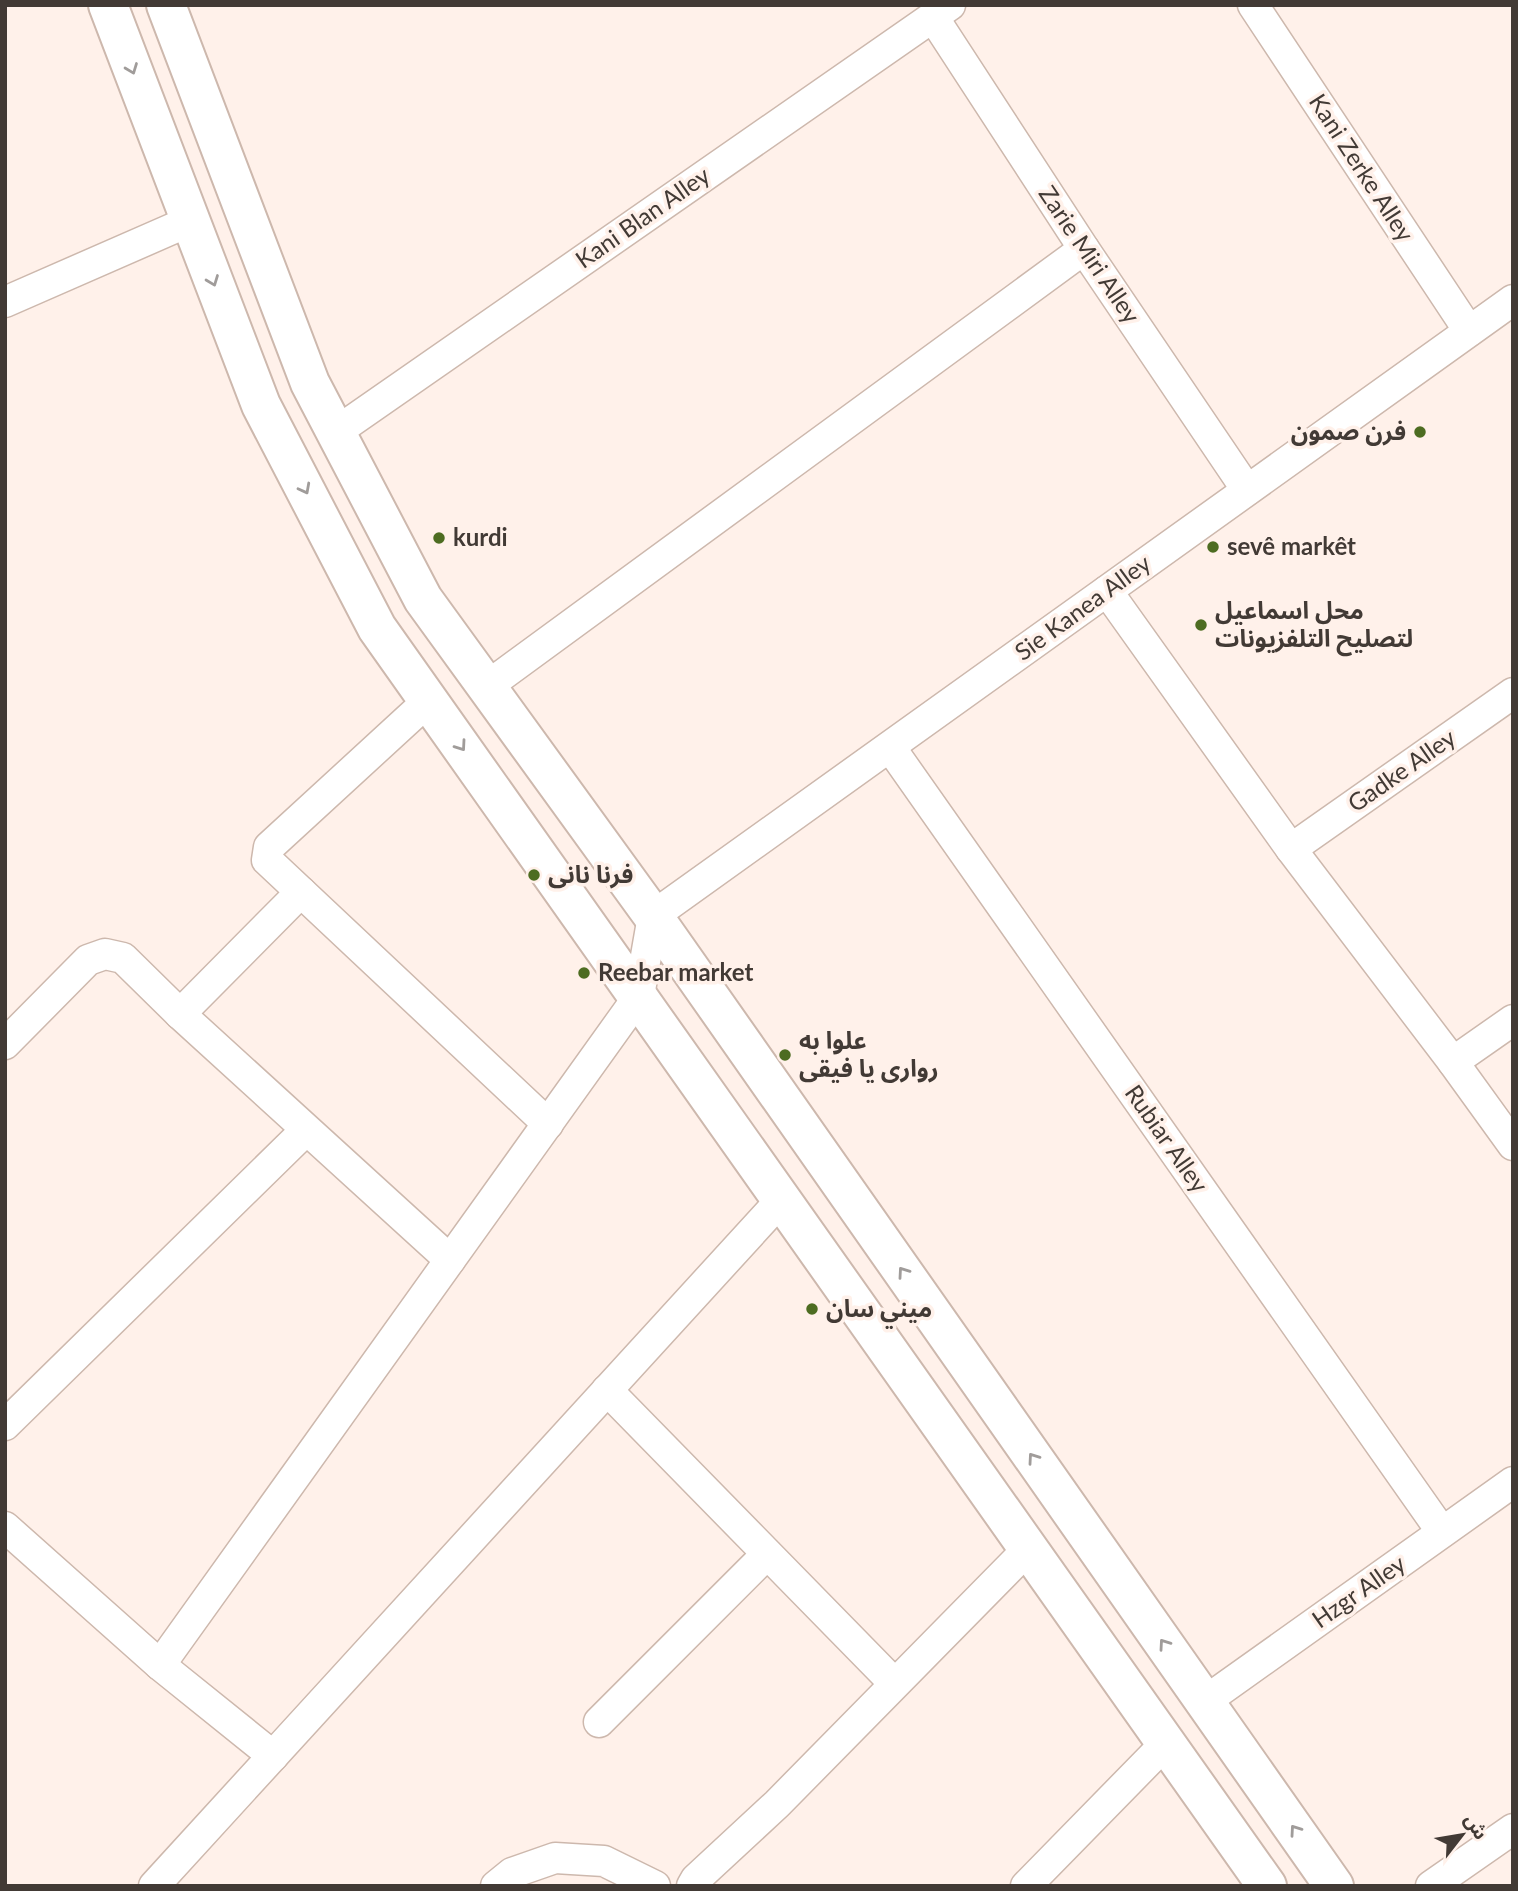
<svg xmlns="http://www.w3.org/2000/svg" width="1518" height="1891" font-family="Lato,'Noto Sans Arabic',sans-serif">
	<rect width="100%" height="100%" fill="#fff1ea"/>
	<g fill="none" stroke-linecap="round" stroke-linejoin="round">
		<!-- minor casing -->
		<g stroke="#cdb8ad" stroke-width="33">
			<g id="minor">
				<path d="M1253,5l216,326"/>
				<path d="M933,17l151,232 163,241"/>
				<path d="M5,302l185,-81"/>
				<path d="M336,432l614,-427"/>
				<path d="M1107,591l184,258 162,213 60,83"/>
				<path d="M486,687l598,-438"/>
				<path d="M428,701l-159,146 -2,13 281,264"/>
				<path d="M890,747l552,785"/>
				<path d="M1291,849l222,-156"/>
				<path d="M180,1014l121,-122"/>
				<path d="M5,1044l83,-84 17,-6 18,4 57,56 270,246"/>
				<path d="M1453,1062l60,-42"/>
				<path d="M607,1390l287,293"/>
				<path d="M5,1425l301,-295"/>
				<path d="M5,1527l155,138 113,91"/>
				<path d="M160,1665l479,-669 14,-80 860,-616"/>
				<path d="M1204,1702l309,-220"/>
				<path d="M599,1722l168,-168"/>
				<path d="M154,1886l628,-687"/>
				<path d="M496,1886l16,-13 43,-15 49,3 51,25"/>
				<path d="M692,1886l4,-7 81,-75 252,-256"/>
				<path d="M1026,1886l140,-143"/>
				<path d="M1431,1886l82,-57"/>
			</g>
		</g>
		<!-- secondary casing -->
		<g stroke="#cdb8ad" stroke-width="42">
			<g id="secondary">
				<path d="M108,5l153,400 116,223 890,1258"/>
				<path d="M166,5l144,378 113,216 230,317 681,970"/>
			</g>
		</g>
		<!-- minor -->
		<use href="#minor" stroke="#fff" stroke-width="30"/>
		<!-- secondary -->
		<use href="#secondary" stroke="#fff" stroke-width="38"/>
	</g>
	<!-- one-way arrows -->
	<defs><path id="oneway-chevron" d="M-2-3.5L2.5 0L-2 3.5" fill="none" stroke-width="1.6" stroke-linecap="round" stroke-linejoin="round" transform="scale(1.75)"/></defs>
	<g stroke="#a09c9a">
		<use href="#oneway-chevron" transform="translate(132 69) rotate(69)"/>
		<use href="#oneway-chevron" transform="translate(213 281) rotate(69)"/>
		<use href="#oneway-chevron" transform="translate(305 489) rotate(62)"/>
		<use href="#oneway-chevron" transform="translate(461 746) rotate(55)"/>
		<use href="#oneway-chevron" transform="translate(903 1272) rotate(-125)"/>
		<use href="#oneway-chevron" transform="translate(1033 1458) rotate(-125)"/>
		<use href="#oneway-chevron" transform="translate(1164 1644) rotate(-125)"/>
		<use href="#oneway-chevron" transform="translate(1295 1830) rotate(-125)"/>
	</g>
	<!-- markers -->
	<g fill="#4d6c21" stroke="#fff1ea" stroke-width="2.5">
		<circle cx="1420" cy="432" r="7"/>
		<circle cx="439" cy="538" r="7"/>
		<circle cx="1213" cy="547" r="7"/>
		<circle cx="1201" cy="625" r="7"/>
		<circle cx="534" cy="875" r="7"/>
		<circle cx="584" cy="973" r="7"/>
		<circle cx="785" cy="1055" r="7"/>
		<circle cx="812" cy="1309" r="7"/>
	</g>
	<g text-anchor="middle" stroke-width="7" stroke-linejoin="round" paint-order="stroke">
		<!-- street labels -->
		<g font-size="24" fill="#423a35" stroke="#fff1ea">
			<text transform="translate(1361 168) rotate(57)" y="8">Kani Zerke Alley</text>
			<text transform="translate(643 218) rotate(-35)" y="8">Kani Blan Alley</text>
			<text transform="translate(1089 255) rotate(56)" y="8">Zarie Miri Alley</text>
			<text transform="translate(1083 608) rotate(-36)" y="8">Sie Kanea Alley</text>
			<text transform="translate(1402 771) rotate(-35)" y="8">Gadke Alley</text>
			<text transform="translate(1166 1139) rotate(55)" y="8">Rubiar Alley</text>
			<text transform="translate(1359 1592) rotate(-35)" y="8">Hzgr Alley</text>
		</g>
		<!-- poi labels -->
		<g font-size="24" font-weight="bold" fill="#423a35" stroke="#fff1ea" text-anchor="start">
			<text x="1406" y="440" text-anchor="end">فرن صمون</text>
			<text x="453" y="546">kurdi</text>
			<text x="1227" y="555">sevê markêt</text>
			<text x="1215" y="619">محل اسماعيل<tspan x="1215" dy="28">لتصليح التلفزيونات</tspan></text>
			<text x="548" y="883">فرنا نانى</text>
			<text x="598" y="981">Reebar market</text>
			<text x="799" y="1049">علوا به<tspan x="799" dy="28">رواری یا فیقی</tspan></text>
			<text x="826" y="1317">ميني سان</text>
		</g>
	</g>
	<!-- border -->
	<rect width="1518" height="1891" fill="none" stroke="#423a35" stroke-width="14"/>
	<!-- north arrow -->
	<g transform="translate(1462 1835) rotate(59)" stroke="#fff1ea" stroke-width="5" paint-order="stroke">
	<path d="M0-5L12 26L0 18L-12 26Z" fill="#423a35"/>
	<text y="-10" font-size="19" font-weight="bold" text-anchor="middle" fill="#423a35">ش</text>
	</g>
</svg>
